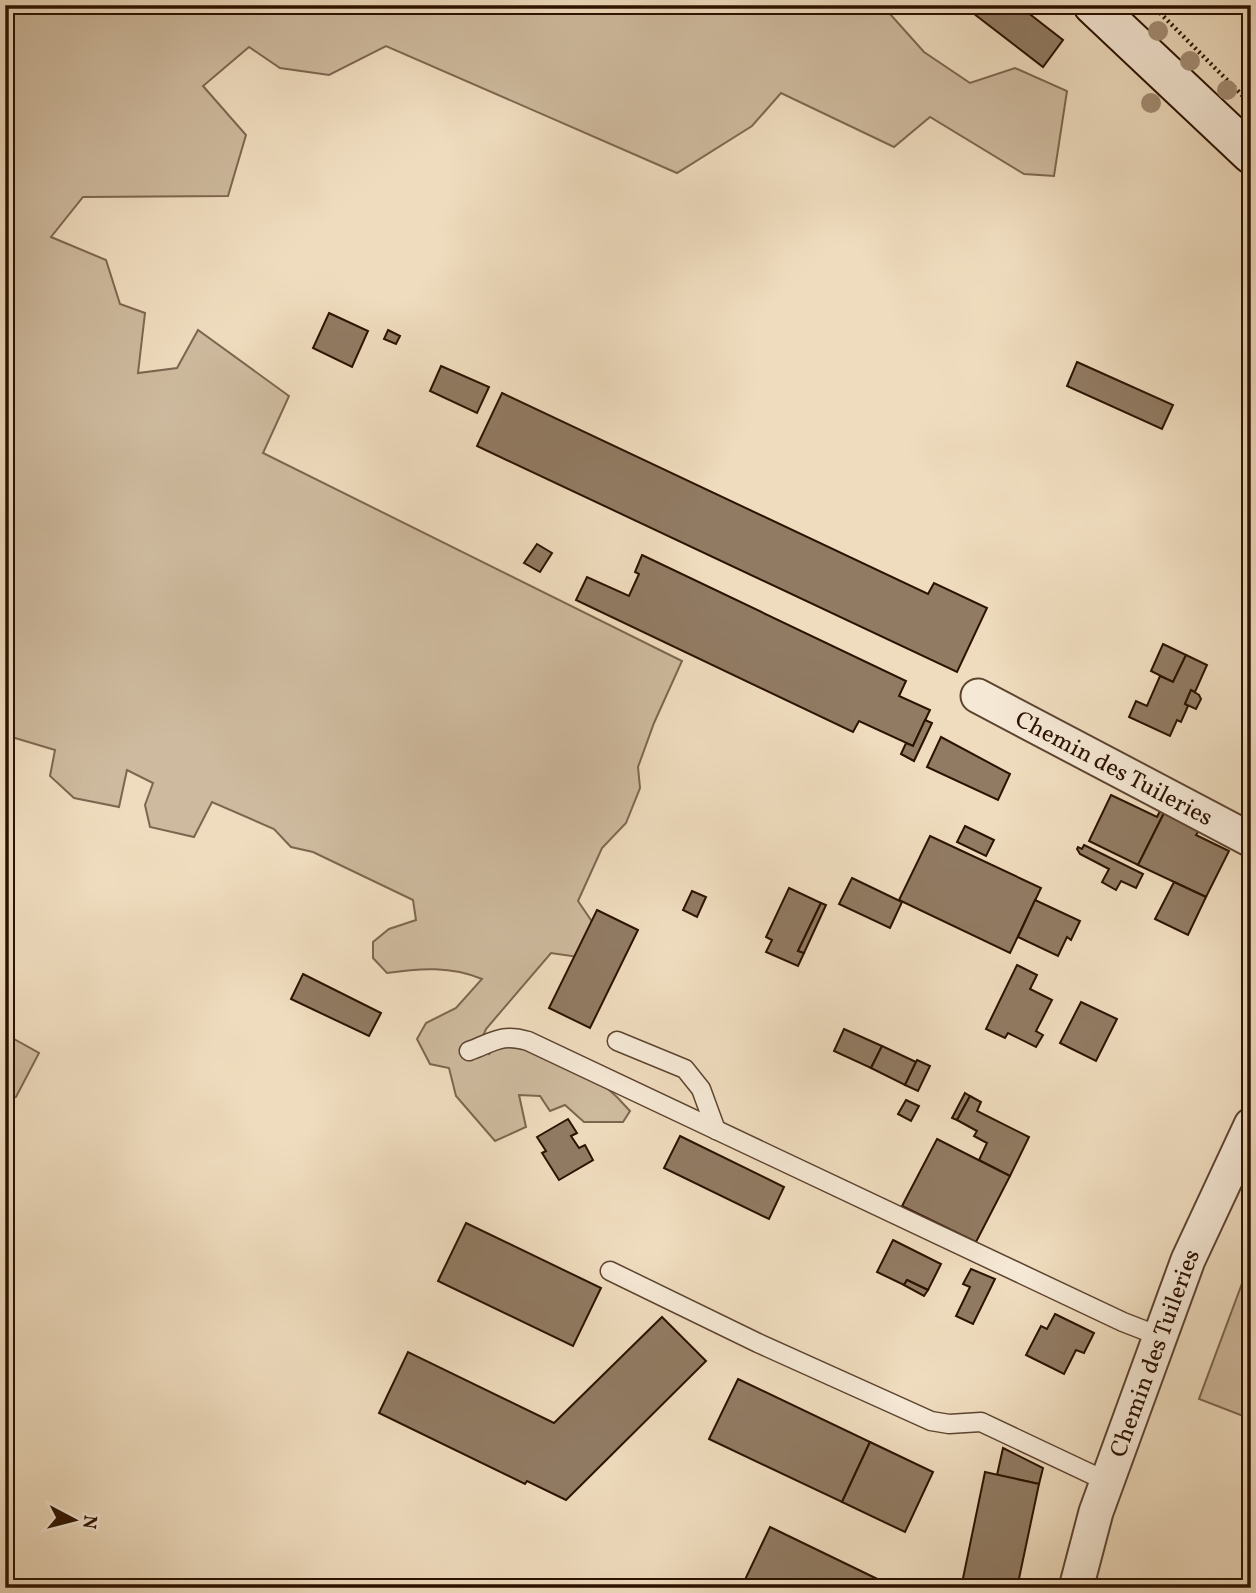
<svg xmlns="http://www.w3.org/2000/svg" width="1256" height="1593" font-family="Vollkorn,serif">
	<rect width="100%" height="100%" fill="#efdcbe"/>
	<filter id="stains"><feTurbulence type="fractalNoise" baseFrequency=".00286" numOctaves="4"/><feColorMatrix values="0 0 0 0 .2 0 0 0 0 .09 0 0 0 0 .02 0 0 0 .5 -.17"/></filter>
	<radialGradient id="worn" r=".72"><stop offset=".6" stop-color="#630" stop-opacity="0"/><stop offset="1" stop-color="#630" stop-opacity=".3"/></radialGradient>
	<!-- green -->
	<g fill="#ceba9e" stroke="#7d664f" stroke-width="2">
		<path d="M5,5h877l42,47 46,31 45,-15 52,23 -13,85 -30,-2 -94,-57 -36,30 -113,-54 -29,33 -75,47 -291,-127 -57,29 -49,-7 -31,-21 -46,39 43,49 -18,61 -145,1 -32,40 55,23 14,44 25,9 -7,60 39,-5 21,-38 91,66 -26,57 419,208 -28,62 -16,44 2,21 -14,35 -24,25 -24,53 17,25 -17,31 -27,-4 -65,76 -7,16 10,9 16,-20c52,21 87,33 125,77l-7,11h-39l-19,-17 -15,6 -10,-15 -21,-1 7,32 -31,14 -39,-45 -7,-28 -19,-4 -13,-25 9,-16 30,-15 26,-29c-31,-13 -62,-11 -95,-6l-14,-15v-16l16,-13 27,-9 -3,-20 -100,-48 -22,-5 -17,-18 -62,-27 -18,35 -44,-10 -5,-22 8,-22 -26,-13 -8,37 -45,-9 -24,-22 5,-26 -50,-15z"/>
		<path d="M5,1034l34,19 -23,44 -11,4z"/>
		<path d="M1250,1262h1v157l-52,-20z"/>
	</g>
	<!-- building -->
	<g fill="#917b63" stroke="#2c1200" stroke-width="2">
		<path d="M972,5h46l45,35 -20,27 -74,-57z"/>
		<path d="M329,313l39,18 -16,36 -39,-19z"/>
		<path d="M388,330l12,6 -4,8 -12,-5z"/>
		<path d="M1077,362l96,43 -11,24 -95,-43z"/>
		<path d="M441,366l48,21 -12,26 -47,-22z"/>
		<path d="M502,393l426,201 6,-11 53,25 -30,64 -480,-226z"/>
		<path d="M537,544l15,9 -12,19 -16,-9z"/>
		<path d="M642,555l264,126 -7,15 31,14 -17,36 -54,-25 -6,11 -277,-132 11,-23 42,19 10,-22 -4,-2z"/>
		<path d="M1163,644l23,11 -13,27 -22,-11z"/>
		<path d="M1186,655l21,10 -12,27 -4,-2 -6,14 3,2 -7,16 -4,-2 -7,16 -41,-19 7,-16 11,5 13,-30 13,6z"/>
		<path d="M1191,690l8,5 2,4 -5,10 -11,-5z"/>
		<path d="M925,720l7,3 -18,38 -13,-7 5,-11 7,3z"/>
		<path d="M941,737l69,37 -12,26 -71,-33z"/>
		<path d="M1111,795l46,22 5,-10 4,2 -28,56 -49,-24z"/>
		<path d="M1166,809l36,17 -6,9 33,16 -23,46 -68,-32z"/>
		<path d="M965,826l29,14 -8,16 -29,-14z"/>
		<path d="M930,836l111,52 -31,65 -111,-53z"/>
		<path d="M1084,845l59,29 -7,14 -15,-7 -5,9 -14,-8 7,-13 -29,-15 -3,-5 1,-2 4,2z"/>
		<path d="M852,878l50,24 -12,26 -51,-24z"/>
		<path d="M1174,882l32,15 -18,38 -33,-16z"/>
		<path d="M789,888l32,15 -23,48 6,2 -6,13 -32,-14 6,-12 -6,-3z"/>
		<path d="M692,891l14,6 -9,20 -14,-7z"/>
		<path d="M1035,900l45,21 -9,19 -4,-3 -9,19 -40,-19z"/>
		<path d="M821,903l5,2 -22,48 -6,-2z"/>
		<path d="M597,910l41,20 -48,98 -41,-20z"/>
		<path d="M1017,965l20,10 -7,14 22,11 -16,31 7,4 -7,12 -28,-14 -3,5 -19,-9z"/>
		<path d="M303,974l78,39 -12,23 -78,-37z"/>
		<path d="M1081,1002l36,17 -21,42 -36,-18z"/>
		<path d="M844,1029l38,17 -11,22 -37,-17z"/>
		<path d="M882,1046l34,16 -11,23 -34,-17z"/>
		<path d="M917,1060l13,6 -12,25 -13,-6z"/>
		<path d="M965,1093l5,3 -13,24 -5,-2z"/>
		<path d="M970,1096l11,6 -4,9 52,26 -19,39 -31,-16 8,-17 -13,-7 3,-5 -20,-11z"/>
		<path d="M906,1100l13,6 -8,15 -13,-7z"/>
		<path d="M568,1119l9,14 -6,3 8,12 6,-3 8,15 -34,20 -17,-27 4,-2 -9,-14z"/>
		<path d="M680,1136l104,51 -15,32 -105,-51z"/>
		<path d="M937,1139l73,37 -34,66 -74,-36z"/>
		<path d="M466,1223l135,65 -28,58 -135,-65z"/>
		<path d="M893,1240l48,24 -13,26 -21,-10 -3,5 -27,-13z"/>
		<path d="M971,1269l24,10 -22,45 -17,-8 14,-29 -7,-3z"/>
		<path d="M907,1280l21,10 -4,6 -20,-11z"/>
		<path d="M1055,1314l39,19 -10,20 -8,-3 -12,24 -38,-19 15,-29 6,3z"/>
		<path d="M662,1317l44,44 -140,139 -39,-19 -2,3 -146,-71 29,-61 146,71z"/>
		<path d="M738,1379l132,63 -28,60 -133,-63z"/>
		<path d="M870,1442l63,30 -28,60 -63,-30z"/>
		<path d="M1003,1448l40,20 -4,16 -42,-9z"/>
		<path d="M985,1472l54,12 -22,104h-56z"/>
		<path d="M770,1527l126,61 -154,-2z"/>
	</g>
	<g fill="none" stroke-linecap="round" stroke-linejoin="round">
		<!-- service casing -->
		<g stroke="#5d4430" stroke-width="21">
			<g id="service">
				<path d="M617,1041l68,28 16,20 15,41"/>
				<path d="M469,1051c25,-9 32,-18 59,-10l595,281 36,14"/>
				<path d="M610,1271l148,72 173,78 18,3 32,-2 127,60"/>
			</g>
		</g>
		<!-- minor casing -->
		<g stroke="#5d4430" stroke-width="37">
			<g id="minor">
				<path id="s1" d="M978,696l273,144"/>
				<path id="s2" d="M1076,1588l20,-76 92,-252 63,-135"/>
			</g>
		</g>
		<!-- secondary casing -->
		<g stroke="#2c1200" stroke-width="42">
			<path id="secondary" d="M1093,5l158,149"/>
		</g>
		<!-- path -->
		<path stroke="#2c1200" stroke-width="4.5" stroke-dasharray="2 3.5" stroke-linecap="butt" d="M1152,5l99,99"/>
		<!-- service -->
		<use href="#service" stroke="#f5e8d5" stroke-width="18"/>
		<!-- minor -->
		<use href="#minor" stroke="#f5e8d5" stroke-width="33"/>
		<!-- secondary -->
		<use href="#secondary" stroke="#f5e8d5" stroke-width="38"/>
	</g>
	<!-- trees -->
	<g fill="#a38d74">
		<circle cx="1158" cy="31" r="10"/>
		<circle cx="1190" cy="61" r="10"/>
		<circle cx="1227" cy="90" r="10"/>
		<circle cx="1151" cy="103" r="10"/>
	</g>
	<g text-anchor="middle" stroke-width="7" stroke-linejoin="round" paint-order="stroke">
		<!-- street labels -->
		<g font-size="24" fill="#2c1200" stroke="#f5e8d5">
			<text dy="8" stroke="none"><textPath href="#s1" startOffset="154">Chemin des Tuileries</textPath></text>
			<text dy="8" stroke="none"><textPath href="#s2" startOffset="248">Chemin des Tuileries</textPath></text>
		</g>
	</g>
	<!-- margin -->
	<rect width="1256" height="1593" fill="none" stroke="#efdcbe" stroke-width="28"/>
	<rect x="7" y="7" width="1242" height="1579" fill="none" stroke="#2c1200" stroke-width="3.5"/>
	<rect x="14" y="14" width="1228" height="1565" fill="none" stroke="#2c1200" stroke-width="2"/>
	<!-- north arrow -->
	<g transform="translate(74 1520) rotate(97)" stroke="#f5e8d5" stroke-width="5" paint-order="stroke">
	<path d="M0-5L12 26L0 18L-12 26Z" fill="#2c1200"/>
	<text y="-10" font-size="19" font-weight="bold" text-anchor="middle" fill="#2c1200">N</text>
	</g>
	<rect width="100%" height="100%" filter="url(#stains)"/>
	<rect width="100%" height="100%" fill="url(#worn)"/>
</svg>
